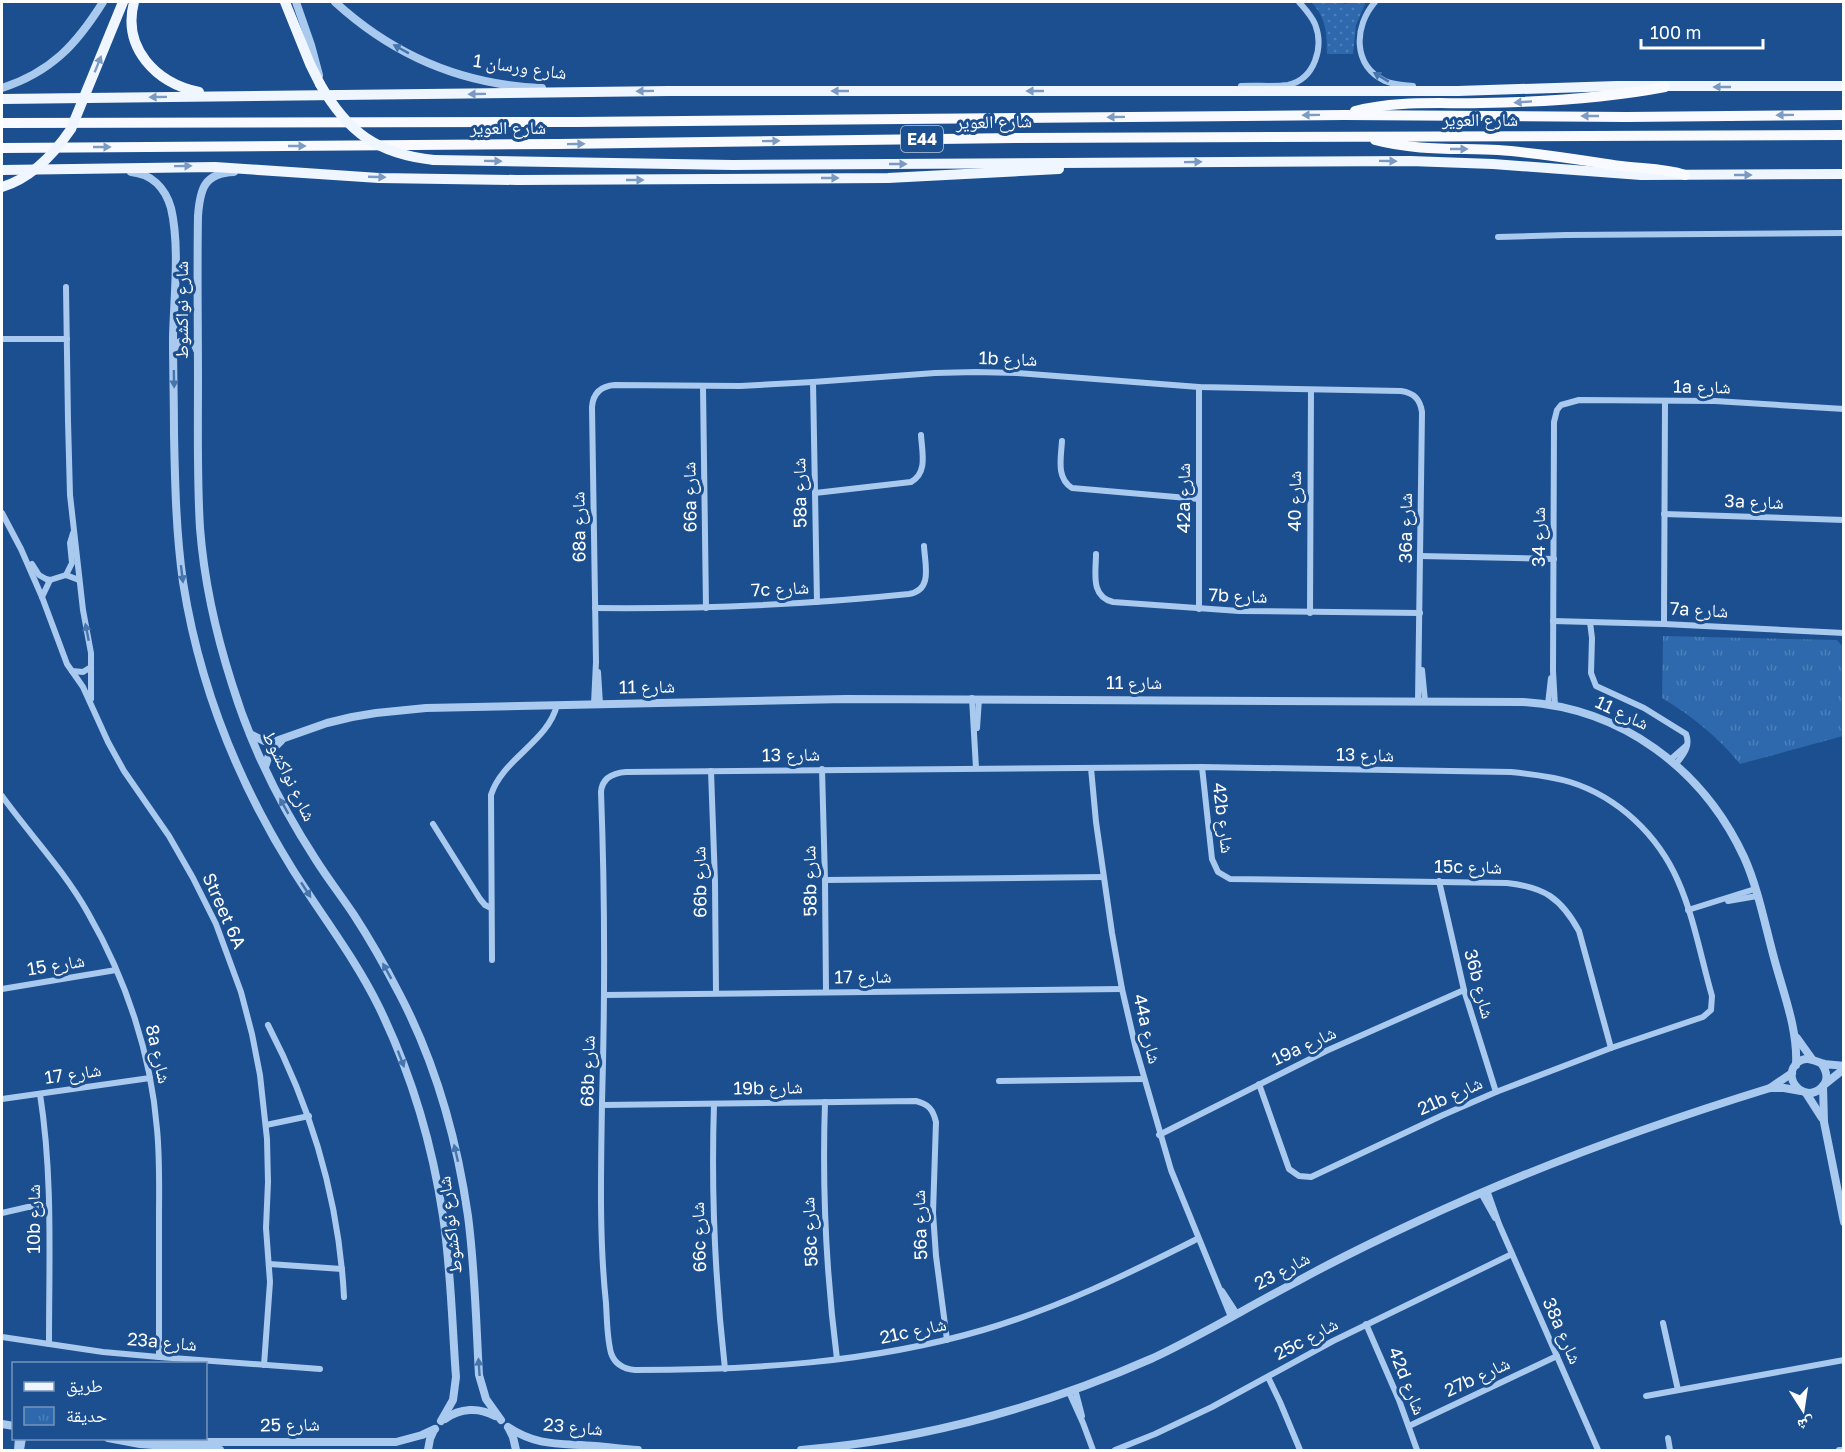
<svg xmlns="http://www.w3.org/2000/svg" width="1845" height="1452" font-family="'Golos Text','Noto Naskh Arabic',sans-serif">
	<defs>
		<pattern id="park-tufts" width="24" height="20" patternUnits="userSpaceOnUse" patternTransform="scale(1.5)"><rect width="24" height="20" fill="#2e69ad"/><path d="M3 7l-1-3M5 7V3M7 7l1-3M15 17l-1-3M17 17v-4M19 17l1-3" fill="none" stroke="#4d80b9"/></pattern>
		<pattern id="garden-dots" width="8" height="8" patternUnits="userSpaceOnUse" patternTransform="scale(1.5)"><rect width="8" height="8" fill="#2e69ad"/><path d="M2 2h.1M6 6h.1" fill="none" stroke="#4d80b9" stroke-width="1.8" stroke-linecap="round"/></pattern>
	</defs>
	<rect width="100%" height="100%" fill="#1b4f8f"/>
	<!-- park -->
	<path fill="url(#park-tufts)" d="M1663,636l174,4 6,7v89l-103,28c-22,-27 -48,-48 -78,-66z"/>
	<!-- garden -->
	<path fill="url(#garden-dots)" d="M1311,2h28l7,2 7,-2h13l-10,23 -3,29h-26c0,-21 -1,-37 -16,-52z"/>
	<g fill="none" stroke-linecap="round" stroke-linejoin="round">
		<!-- minor -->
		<g stroke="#a9c9ee" stroke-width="6">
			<path d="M1375,2c-21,24 -23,63 10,79 9,4 18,4 28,5"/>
			<path d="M1241,86c15,-1 32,1 47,-1 27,-6 36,-38 27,-61 -4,-9 -10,-15 -16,-22"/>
			<path d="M1498,237l68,-2 278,-2"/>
			<path d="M66,287l2,134 2,74 13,115 8,43v46"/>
			<path d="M2,339h65"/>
			<path d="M813,382l4,220"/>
			<path d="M703,387l3,221"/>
			<path d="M1062,441c-1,17 -6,37 10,47l127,11"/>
			<path d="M815,493l96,-11c17,-9 11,-30 10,-47"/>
			<path d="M2,513l19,36 21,48 25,67 16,23 25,55 16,29 45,65 24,42 23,46 25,68 11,42 8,41 7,64 1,43 -2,46 4,54 -6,83"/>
			<path d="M1664,514l180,6"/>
			<path d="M1096,554c0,19 -6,42 17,48l126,9 181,2"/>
			<path d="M1420,556l134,3"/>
			<path d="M32,564l7,11 7,4 4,1 16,-5 13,5"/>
			<path d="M66,575l6,-12 -2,-20 3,-10"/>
			<path d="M42,597l8,-17"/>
			<path d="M595,608c105,1 209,-3 314,-14 24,-4 16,-29 15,-48"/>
			<path d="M1199,609v-222"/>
			<path d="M1310,613l1,-223"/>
			<path d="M1553,621l111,3 180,9"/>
			<path d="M1590,622l2,16 -1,35 5,13 48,22 42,26c5,12 -3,21 -10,30"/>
			<path d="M1664,624l1,-223"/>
			<path d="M1422,670l3,31"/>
			<path d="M72,671l11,1 8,-5"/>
			<path d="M598,672l2,32"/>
			<path d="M972,698l4,70"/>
			<path d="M594,704l2,-42 -4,-255c1,-14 9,-21 23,-22l125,1 73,-4 122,-9 41,-1 41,1 182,14 202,4c13,2 19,8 21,21l-4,289"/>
			<path d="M1548,704l3,-26"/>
			<path d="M1555,706l-2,-35 1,-249 3,-12 4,-5 18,-5 136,1 129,8"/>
			<path d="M977,728l2,-29"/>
			<path d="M1671,759l16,-14"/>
			<path d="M1202,767l10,92 6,13 12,7 277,4c37,4 54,15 72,48l32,117"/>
			<path d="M1091,768l5,54 16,111 10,56 14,60 35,121 60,147"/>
			<path d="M822,769l3,111 1,112"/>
			<path d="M711,771l4,111 1,111"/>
			<path d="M2,796c28,39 62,74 86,117 38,66 63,141 69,216 3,31 2,61 2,91 0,46 0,92 0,137"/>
			<path d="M433,824l47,75 5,6 6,3"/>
			<path d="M825,880l278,-3"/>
			<path d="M1439,881l25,109 32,102"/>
			<path d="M1728,901l29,-5"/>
			<path d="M1688,910l67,-21"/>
			<path d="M492,960l-1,-165c11,-36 57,-53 66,-90"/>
			<path d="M2,989l114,-19"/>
			<path d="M604,995l518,-6"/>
			<path d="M268,1025c44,85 71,176 76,272"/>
			<path d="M999,1081l144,-2"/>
			<path d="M40,1094c13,82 9,166 9,250"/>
			<path d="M2,1099l148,-21"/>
			<path d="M825,1102c-3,88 1,171 12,257"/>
			<path d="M714,1104c-3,89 1,176 11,265"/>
			<path d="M602,1105l314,-4c12,3 17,8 20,21l-3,91 3,43 11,84"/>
			<path d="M266,1125l43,-9"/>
			<path d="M1159,1135l167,-84 138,-61"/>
			<path d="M1487,1190l12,34 99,226"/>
			<path d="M1481,1193l14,25"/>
			<path d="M2,1213l26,-6 21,-1"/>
			<path d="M1197,1239c-69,35 -139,69 -214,91 -113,33 -231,40 -348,40 -11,-1 -20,-5 -24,-17 -4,-15 -4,-33 -5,-50 -7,-66 -5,-133 -4,-200 3,-104 3,-207 -1,-311 1,-14 12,-19 25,-20l576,-5 309,5c20,2 40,4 59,10 48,15 88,53 108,99 16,36 23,77 34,115l-1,14 -8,7 -92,31 -115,44 -53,23 -132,62 -12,-1 -10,-7 -30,-85"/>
			<path d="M269,1264l73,5"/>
			<path d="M1222,1291l15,23"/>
			<path d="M1663,1323l15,67"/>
			<path d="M1366,1324l33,76 18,50"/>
			<path d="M2,1337l101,15 56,5 161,12"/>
			<path d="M1268,1377l12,25 20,48"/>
			<path d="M1075,1389l7,27"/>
			<path d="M1069,1392l14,31 10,27"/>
			<path d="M1646,1396l198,-36"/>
			<path d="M1409,1426l148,-70"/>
			<path d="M1668,1438l2,12"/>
			<path d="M17,1450l1,-12"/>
			<path d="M21,1450l2,-12"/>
			<path d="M1115,1450l40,-16 57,-27 121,-66 179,-87"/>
			<path d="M1839,1450h5"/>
		</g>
		<!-- tertiary -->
		<g stroke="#a9c9ee" stroke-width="8">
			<path d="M296,2l15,43 8,30"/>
			<path d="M335,2c58,53 128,83 207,86"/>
			<path d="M2,88c49,-16 74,-43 101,-86"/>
			<path d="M131,172c20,2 34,15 40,36 9,38 3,89 2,129 0,32 1,64 1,97 1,49 2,99 9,148 16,102 55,200 110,288 29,46 62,88 86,137 32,66 53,136 64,209 8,53 9,108 13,161l-3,23 -12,21"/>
			<path d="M234,172c-30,1 -34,17 -36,44 -1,55 0,110 0,165 0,49 -1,98 2,147 4,52 16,106 32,156 19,62 49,122 84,176 12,19 26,37 38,55 17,26 32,53 46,80 36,69 57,145 68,221 7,53 8,106 11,159l7,24 15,21"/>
			<path d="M174,349c4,-9 12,-10 20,-6l3,7"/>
			<path d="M250,734l14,7 9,1 54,-19 25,-6 24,-4 50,-5 420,-9 677,3c99,6 180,67 221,155 14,31 21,68 30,101 9,34 24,71 22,107"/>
			<path d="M265,767l5,-15 11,-11"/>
			<path d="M1797,1038l15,21"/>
			<path d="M1821,1063c6,8 8,18 0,25 -17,16 -41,-11 -23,-26 10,-7 17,0 27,2 6,1 12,1 19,2"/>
			<path d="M1825,1084l19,-15"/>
			<path d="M1823,1086l1,36 20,100"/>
			<path d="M1770,1088l22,-15"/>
			<path d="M1806,1093l16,25"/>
			<path d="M445,1419c15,-11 34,-12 50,-3"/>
			<path d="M2,1424l12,2"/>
			<path d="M508,1427c30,20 53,16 87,19 14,1 28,3 43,4"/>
			<path d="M509,1429l4,8 3,13"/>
			<path d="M108,1438l32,6 80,6"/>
			<path d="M144,1438l64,4h188l26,-7 13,-6"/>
			<path d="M428,1450l2,-11 4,-9"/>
			<path d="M801,1450c121,-10 241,-43 352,-92 49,-23 95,-51 143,-76 40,-22 81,-42 122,-61 114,-53 232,-96 352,-133h14l17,3"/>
		</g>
		<!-- primary -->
		<g stroke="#f0f6ff" stroke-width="10">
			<path d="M134,2c-12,46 22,81 65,90"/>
			<path d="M285,2l25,62 10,20"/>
			<path d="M2,99l667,-8h789l159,-5h227"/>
			<path d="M434,160l299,5 677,-4 83,3 148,11 203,-1"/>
			<path d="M2,170l213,-3 164,11 138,2 371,-2 171,-9"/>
		</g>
		<!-- trunk -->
		<g stroke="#f8faff" stroke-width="10">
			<path d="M1355,111c41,-11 85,-7 127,-8 59,-1 125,-5 183,-16"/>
			<path d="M2,123l575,-1 767,-7 283,2 217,-2"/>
			<path d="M1375,140c41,11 81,8 123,10 42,3 82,10 123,16 22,3 43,2 64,9"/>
			<path d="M2,148l556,-4 458,-6 828,-3"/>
		</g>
		<!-- primary-bridge -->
		<g stroke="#f0f6ff" stroke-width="10">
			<path d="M320,84c28,49 58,70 114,76"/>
			<path d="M2,187c30,-9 52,-33 69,-58l52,-127"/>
		</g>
	</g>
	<!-- one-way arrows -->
	<defs><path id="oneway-solid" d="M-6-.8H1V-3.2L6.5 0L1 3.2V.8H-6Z" transform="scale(1.5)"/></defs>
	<g fill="#4674ac">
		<use href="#oneway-solid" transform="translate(401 49) rotate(-151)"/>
		<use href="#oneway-solid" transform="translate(1381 77) rotate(-149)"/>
		<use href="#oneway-solid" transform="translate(174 379) rotate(89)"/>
		<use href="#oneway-solid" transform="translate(182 574) rotate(83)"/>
		<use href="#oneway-solid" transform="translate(87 632) rotate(-101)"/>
		<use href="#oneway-solid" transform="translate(284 806) rotate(-119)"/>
		<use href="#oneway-solid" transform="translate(306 890) rotate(57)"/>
		<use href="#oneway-solid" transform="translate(387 971) rotate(-119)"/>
		<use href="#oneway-solid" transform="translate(401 1059) rotate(69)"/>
		<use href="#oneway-solid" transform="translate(456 1153) rotate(-103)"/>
		<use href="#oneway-solid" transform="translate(479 1367) rotate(-94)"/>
	</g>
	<g fill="#7b9ac1">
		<use href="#oneway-solid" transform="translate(98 64) rotate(-68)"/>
		<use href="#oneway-solid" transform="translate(1722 87) rotate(180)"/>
		<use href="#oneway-solid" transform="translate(645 91) rotate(179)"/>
		<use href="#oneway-solid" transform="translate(840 91) rotate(180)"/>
		<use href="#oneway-solid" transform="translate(1035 91) rotate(-180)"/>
		<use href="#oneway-solid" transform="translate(477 94) rotate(179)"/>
		<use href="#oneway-solid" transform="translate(158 97) rotate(179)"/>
		<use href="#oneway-solid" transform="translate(493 161) rotate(1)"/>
		<use href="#oneway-solid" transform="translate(1388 161) rotate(1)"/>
		<use href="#oneway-solid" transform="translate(1193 162) rotate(-1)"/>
		<use href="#oneway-solid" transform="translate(898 164)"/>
		<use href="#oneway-solid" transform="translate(183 166) rotate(-1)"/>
		<use href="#oneway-solid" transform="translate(1743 175)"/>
		<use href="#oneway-solid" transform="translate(377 177) rotate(2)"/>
		<use href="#oneway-solid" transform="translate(830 178)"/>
		<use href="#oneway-solid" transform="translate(635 180)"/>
	</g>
	<g fill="#7e9cc1">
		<use href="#oneway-solid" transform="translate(1523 102) rotate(176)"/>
		<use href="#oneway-solid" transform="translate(1311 115) rotate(179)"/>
		<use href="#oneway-solid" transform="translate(1785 115) rotate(179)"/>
		<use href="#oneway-solid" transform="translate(1590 116) rotate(-180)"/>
		<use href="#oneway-solid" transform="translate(1116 117) rotate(179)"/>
		<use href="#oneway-solid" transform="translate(771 141) rotate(-1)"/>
		<use href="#oneway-solid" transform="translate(576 144) rotate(-1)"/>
		<use href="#oneway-solid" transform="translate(297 146)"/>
		<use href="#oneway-solid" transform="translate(102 147)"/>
		<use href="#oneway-solid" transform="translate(1459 149)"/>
	</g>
	<g text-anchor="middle" stroke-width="6" stroke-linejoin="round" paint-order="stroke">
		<!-- shield labels -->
		<rect fill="#1b4f8f" stroke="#bbcadd" stroke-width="1.5" x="901" y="126" width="42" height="26" rx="4.5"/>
		<g font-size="16" font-weight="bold" fill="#fff">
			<text x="922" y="145">E44</text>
		</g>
		<!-- street labels -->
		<g font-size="18" fill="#fff" stroke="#1b4f8f">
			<text transform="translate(520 67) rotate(8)" y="6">شارع ورسان 1</text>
			<text x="1480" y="126">شارع العوير</text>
			<text transform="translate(994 122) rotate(-1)" y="6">شارع العوير</text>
			<text x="508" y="134">شارع العوير</text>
			<text transform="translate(182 310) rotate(-90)" y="6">شارع نواكشوط</text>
			<text transform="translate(1008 359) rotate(2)" y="6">1b شارع</text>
			<text transform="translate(1702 387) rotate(1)" y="6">1a شارع</text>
			<text transform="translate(800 493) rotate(-91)" y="6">58a شارع</text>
			<text transform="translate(690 497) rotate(-91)" y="6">66a شارع</text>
			<text transform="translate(1184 498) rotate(-90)" y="6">42a شارع</text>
			<text transform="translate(1295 501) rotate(-90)" y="6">شارع 40</text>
			<text transform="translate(1754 502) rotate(2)" y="6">3a شارع</text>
			<text transform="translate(579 527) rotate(-91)" y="6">68a شارع</text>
			<text transform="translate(1406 528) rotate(-90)" y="6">36a شارع</text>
			<text transform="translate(1539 537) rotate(-90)" y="6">شارع 34</text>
			<text transform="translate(780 589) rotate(-3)" y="6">7c شارع</text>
			<text transform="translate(1238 596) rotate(2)" y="6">7b شارع</text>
			<text transform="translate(1699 610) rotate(3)" y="6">7a شارع</text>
			<text x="1134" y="689">شارع 11</text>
			<text transform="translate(647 687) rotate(-1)" y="6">شارع 11</text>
			<text transform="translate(1622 713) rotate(25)" y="6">شارع 11</text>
			<text transform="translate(791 755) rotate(-1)" y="6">شارع 13</text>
			<text transform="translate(1365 755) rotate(1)" y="6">شارع 13</text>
			<text transform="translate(289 776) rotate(64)" y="6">شارع نواكشوط</text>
			<text transform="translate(1223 818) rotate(83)" y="6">42b شارع</text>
			<text transform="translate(1468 867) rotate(1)" y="6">15c شارع</text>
			<text transform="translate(810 881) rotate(-91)" y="6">58b شارع</text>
			<text transform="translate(700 882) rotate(-91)" y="6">66b شارع</text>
			<text transform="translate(224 911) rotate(66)" y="6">Street 6A</text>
			<text transform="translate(56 965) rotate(-9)" y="6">شارع 15</text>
			<text transform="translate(863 977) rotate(-1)" y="6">شارع 17</text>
			<text transform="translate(1479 984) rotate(75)" y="6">36b شارع</text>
			<text transform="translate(1147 1029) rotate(77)" y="6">44a شارع</text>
			<text transform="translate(1304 1046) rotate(-25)" y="6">19a شارع</text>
			<text transform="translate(158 1054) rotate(77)" y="6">8a شارع</text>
			<text transform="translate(588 1071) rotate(-89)" y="6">68b شارع</text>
			<text transform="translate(73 1074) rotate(-8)" y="6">شارع 17</text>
			<text transform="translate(768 1088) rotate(-1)" y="6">19b شارع</text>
			<text transform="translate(1450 1096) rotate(-24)" y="6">21b شارع</text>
			<text transform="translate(34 1219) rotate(-90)" y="6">10b شارع</text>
			<text transform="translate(450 1225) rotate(-97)" y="6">شارع نواكشوط</text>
			<text transform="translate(920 1225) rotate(-92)" y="6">56a شارع</text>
			<text transform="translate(810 1232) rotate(-93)" y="6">58c شارع</text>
			<text transform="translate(699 1237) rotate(-92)" y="6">66c شارع</text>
			<text transform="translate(1282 1271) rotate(-28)" y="6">شارع 23</text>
			<text transform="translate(913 1331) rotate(-12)" y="6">21c شارع</text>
			<text transform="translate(1562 1331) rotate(66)" y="6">38a شارع</text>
			<text transform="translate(1306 1339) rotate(-28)" y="6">25c شارع</text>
			<text transform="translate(162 1342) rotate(5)" y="6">23a شارع</text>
			<text transform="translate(1477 1377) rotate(-25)" y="6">27b شارع</text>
			<text transform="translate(1407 1381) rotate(68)" y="6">42d شارع</text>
			<text transform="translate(290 1425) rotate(-1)" y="6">شارع 25</text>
			<text transform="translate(573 1427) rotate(5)" y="6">شارع 23</text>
		</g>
	</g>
	<!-- border -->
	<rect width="1845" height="1452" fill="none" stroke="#ffffff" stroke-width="6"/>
	<!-- legend -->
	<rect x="12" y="1362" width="195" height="78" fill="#1b4f8f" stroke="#7695bc" stroke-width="1.5"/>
	<rect x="24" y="1382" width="30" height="9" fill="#f0f6ff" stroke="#7695bc" stroke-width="1.5"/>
	<text x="66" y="1392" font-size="18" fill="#ffffff">طريق</text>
	<rect x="24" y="1407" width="30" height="18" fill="url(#park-tufts)" stroke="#7695bc" stroke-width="1.5"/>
	<text x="66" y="1422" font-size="18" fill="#ffffff">حديقة</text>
	<!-- north arrow -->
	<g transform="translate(1803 1410) rotate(168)" stroke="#1b4f8f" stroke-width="4.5" paint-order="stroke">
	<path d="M0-4.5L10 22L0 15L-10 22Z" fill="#ffffff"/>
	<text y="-9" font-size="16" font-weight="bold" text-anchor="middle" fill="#ffffff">ش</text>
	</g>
	<!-- scale -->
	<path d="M1641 39v9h122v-9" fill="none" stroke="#ffffff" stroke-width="3"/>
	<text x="1650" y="39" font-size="18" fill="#ffffff" stroke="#1b4f8f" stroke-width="4.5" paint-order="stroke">100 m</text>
</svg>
